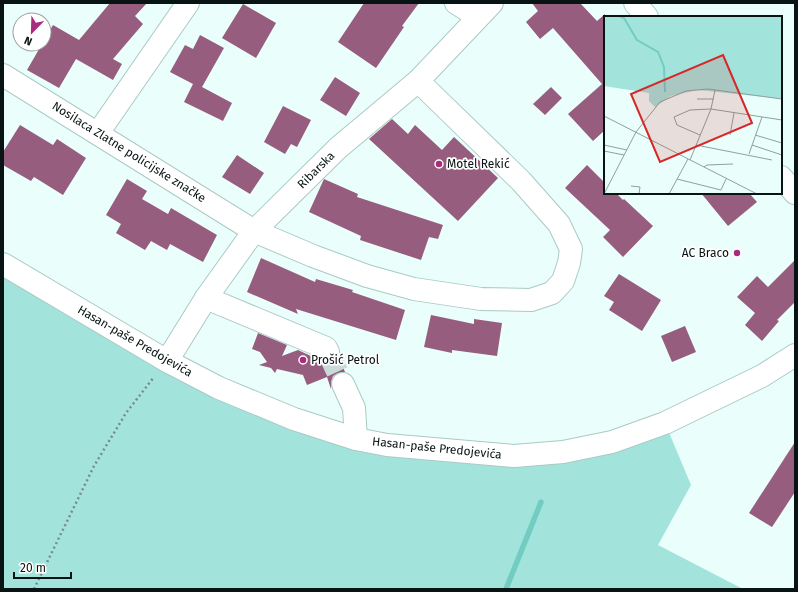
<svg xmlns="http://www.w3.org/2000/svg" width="798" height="592" font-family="'Fira Sans',sans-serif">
	<rect width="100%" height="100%" fill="#eafefb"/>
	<!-- green -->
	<path fill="#a2e4dc" d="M3,264l291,155 220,37 151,-33 26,62 -33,60 85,44h-740z"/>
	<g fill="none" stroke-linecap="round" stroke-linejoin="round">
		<!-- stream -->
		<path stroke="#73ccc2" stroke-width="5.5" d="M506,589l35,-87"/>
	</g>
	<!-- building -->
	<g fill="#975d7e">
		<path d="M110,3h37l-12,13 8,8 -30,35 9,5 -9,16 -37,-21 -17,29 -32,-18 15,-26h2v-4l9,-15 26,15z"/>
		<path d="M364,3h55l-17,23 2,1 -28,41 -38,-26z"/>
		<path d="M532,3h48l17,18 8,-7v116l-12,11 -25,-27 34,-30 -49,-56 -13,11 -14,-17 12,-11z"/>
		<path d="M243,4l33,19 -20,35 -34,-20z"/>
		<path d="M200,35l24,13 -22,39 30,16 -9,18 -39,-19 9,-18 -23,-12 15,-27 8,4z"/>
		<path d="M335,77l25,16 -14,23 -26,-16z"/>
		<path d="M551,87l11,11 -17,17 -12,-11z"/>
		<path d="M283,106l28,14 -14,27 -6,-3 -6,10 -21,-12z"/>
		<path d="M392,119l16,15 7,-9 27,25 12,-13 44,41 -40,43 -89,-82z"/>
		<path d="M20,125l33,20 4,-6 29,19 -23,37 -29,-18 -3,4 -28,-16v-13z"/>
		<path d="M237,155l27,18 -14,21 -28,-17z"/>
		<path d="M587,165l18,18v10h11l7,7 1,-1 29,27 -30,31 -20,-20 7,-7 -45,-42z"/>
		<path d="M127,179l20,12 -5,8 26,15 3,-6 46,27 -14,27 -33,-18 -3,6 -16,-9 -6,9 -29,-17 5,-9 -15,-9z"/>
		<path d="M324,179l34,15 -1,3 86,28 -5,14 -9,-2 -8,23 -61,-20 1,-4 -52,-24z"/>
		<path d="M701,193h48l8,9 -29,24z"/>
		<path d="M261,258l54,24 1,-3 37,11 -1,2 53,18 -9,30 -100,-31 2,5 -51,-22z"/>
		<path d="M795,260v42l-18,18 2,1 -17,20 -17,-16 10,-12 -18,-16 20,-21 11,11z"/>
		<path d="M619,274l42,26 -19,31 -33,-21 5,-8 -10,-6z"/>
		<path d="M431,315l43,9v-5l28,4 -5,33 -45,-6v3l-28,-6z"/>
		<path d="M685,326l11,26 -24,10 -11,-26z"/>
		<path d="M258,333l29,12 -5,11 16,-6 30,14 6,-1 5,-6 6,15 -7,1 -5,3 -2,6v7l-4,-12 -20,8 -4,-10 -26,-6 -2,4 -4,-5 -12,-3 8,-3 -7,-10 -8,-3z"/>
		<path d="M795,442v50l-23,35 -23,-14z"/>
	</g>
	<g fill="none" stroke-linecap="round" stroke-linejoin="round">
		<!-- minor-tunnel -->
		<path stroke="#c8dbd8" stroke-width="22" stroke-dasharray="22 11" stroke-linecap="butt" d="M328,352l15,32"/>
		<!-- minor casing -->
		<g stroke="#aacac5" stroke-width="24">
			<g id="minor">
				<path d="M456,3l22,14"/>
				<path d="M3,75l251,156 59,25 54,20 47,13 67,10 50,1 21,-7 11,-12 6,-18 2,-14 -12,-25 -38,-43 -103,-100"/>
				<path d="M98,133l90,-130"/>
				<path d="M206,298l120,50 2,4"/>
				<path d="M167,361l39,-63 48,-67 84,-83 80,-67 74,-78"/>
				<path d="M343,384l11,24 2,31"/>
			</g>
		</g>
		<!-- major casing -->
		<g stroke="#aacac5" stroke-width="24">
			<g id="major">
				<path d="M635,3l12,14"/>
				<path d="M781,177l14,16"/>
				<path d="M3,264l164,97 52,27 75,31 62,20 31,6 127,11 49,-4 49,-10 53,-19 97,-47 33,-21"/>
			</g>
		</g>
		<!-- path -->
		<path stroke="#7b8b89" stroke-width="2.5" stroke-dasharray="2 3" stroke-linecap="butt" d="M34,589l60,-123 32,-53 28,-36"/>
		<!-- minor -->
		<use href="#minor" stroke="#fff" stroke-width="22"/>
		<!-- major -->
		<use href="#major" stroke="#fff" stroke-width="22"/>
	</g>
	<!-- markers -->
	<g fill="#a82b7d" stroke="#fff" stroke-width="1.5">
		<circle cx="439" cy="164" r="4"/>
		<circle cx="737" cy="253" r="4"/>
		<circle cx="303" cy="360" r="4"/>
	</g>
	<g text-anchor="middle" stroke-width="3.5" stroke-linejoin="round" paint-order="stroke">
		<!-- street labels -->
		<g font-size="12" fill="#081413" stroke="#fff">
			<text transform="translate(129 152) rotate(32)" y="4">Nosilaca Zlatne policijske značke</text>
			<text transform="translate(316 170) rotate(-45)" y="4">Ribarska</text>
			<text transform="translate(135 341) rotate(30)" y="4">Hasan-paše Predojevića</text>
			<text transform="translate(437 448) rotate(6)" y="4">Hasan-paše Predojevića</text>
		</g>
		<!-- poi labels -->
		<g font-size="12" fill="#081413" stroke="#fff" text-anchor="start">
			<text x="447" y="168">Motel Rekić</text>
			<text x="729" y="257" text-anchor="end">AC Braco</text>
			<text x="311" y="364">Prošić Petrol</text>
		</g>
	</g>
	<!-- overview -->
	<g transform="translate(604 16)">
		<rect width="178" height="178" fill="#eafefb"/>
		<path d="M0,0h178v83l-84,-9 -27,6 -16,11 -6,-6v-8l-45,-7z" fill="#a2e4dc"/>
		<path fill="none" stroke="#73ccc2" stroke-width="2" d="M15,0l5,2 13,22 21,12 6,15 1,25"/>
		<path fill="none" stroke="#90a09e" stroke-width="1" d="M93,83h17M0,100l153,78M32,116l24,-30 26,-11 22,-2 74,10M96,119l-23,-10 -3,-8 16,-7 21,-1 71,11M126,119l4,-22M151,119l27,8M0,129l23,5M92,129l76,15M148,129l30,10M0,135l20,4M145,138l13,-37M86,144l21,-51 4,-19M100,151l3,-2 26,-1M73,163l44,11 5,-11M27,170l9,1 -1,7M0,178l32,-62M65,178l19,-35"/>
		<path fill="#d62828" fill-opacity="0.15" stroke="#d62828" stroke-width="2" d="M119,39l29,68 -92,39 -29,-68z"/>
		<rect width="178" height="178" fill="none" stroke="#081413" stroke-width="2"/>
	</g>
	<!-- border -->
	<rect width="798" height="592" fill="none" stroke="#081413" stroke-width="8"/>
	<!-- north arrow -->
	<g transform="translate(32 32) rotate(203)"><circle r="19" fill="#ffffff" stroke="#9ca1a1"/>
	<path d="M0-3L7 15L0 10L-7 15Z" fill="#a82b7d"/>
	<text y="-6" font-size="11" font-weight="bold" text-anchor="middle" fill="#081413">N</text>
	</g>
	<!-- scale -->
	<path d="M14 572v6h57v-6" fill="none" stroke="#081413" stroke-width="2"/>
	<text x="20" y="572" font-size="12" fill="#081413" stroke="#ffffff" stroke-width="3" paint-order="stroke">20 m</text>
</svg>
